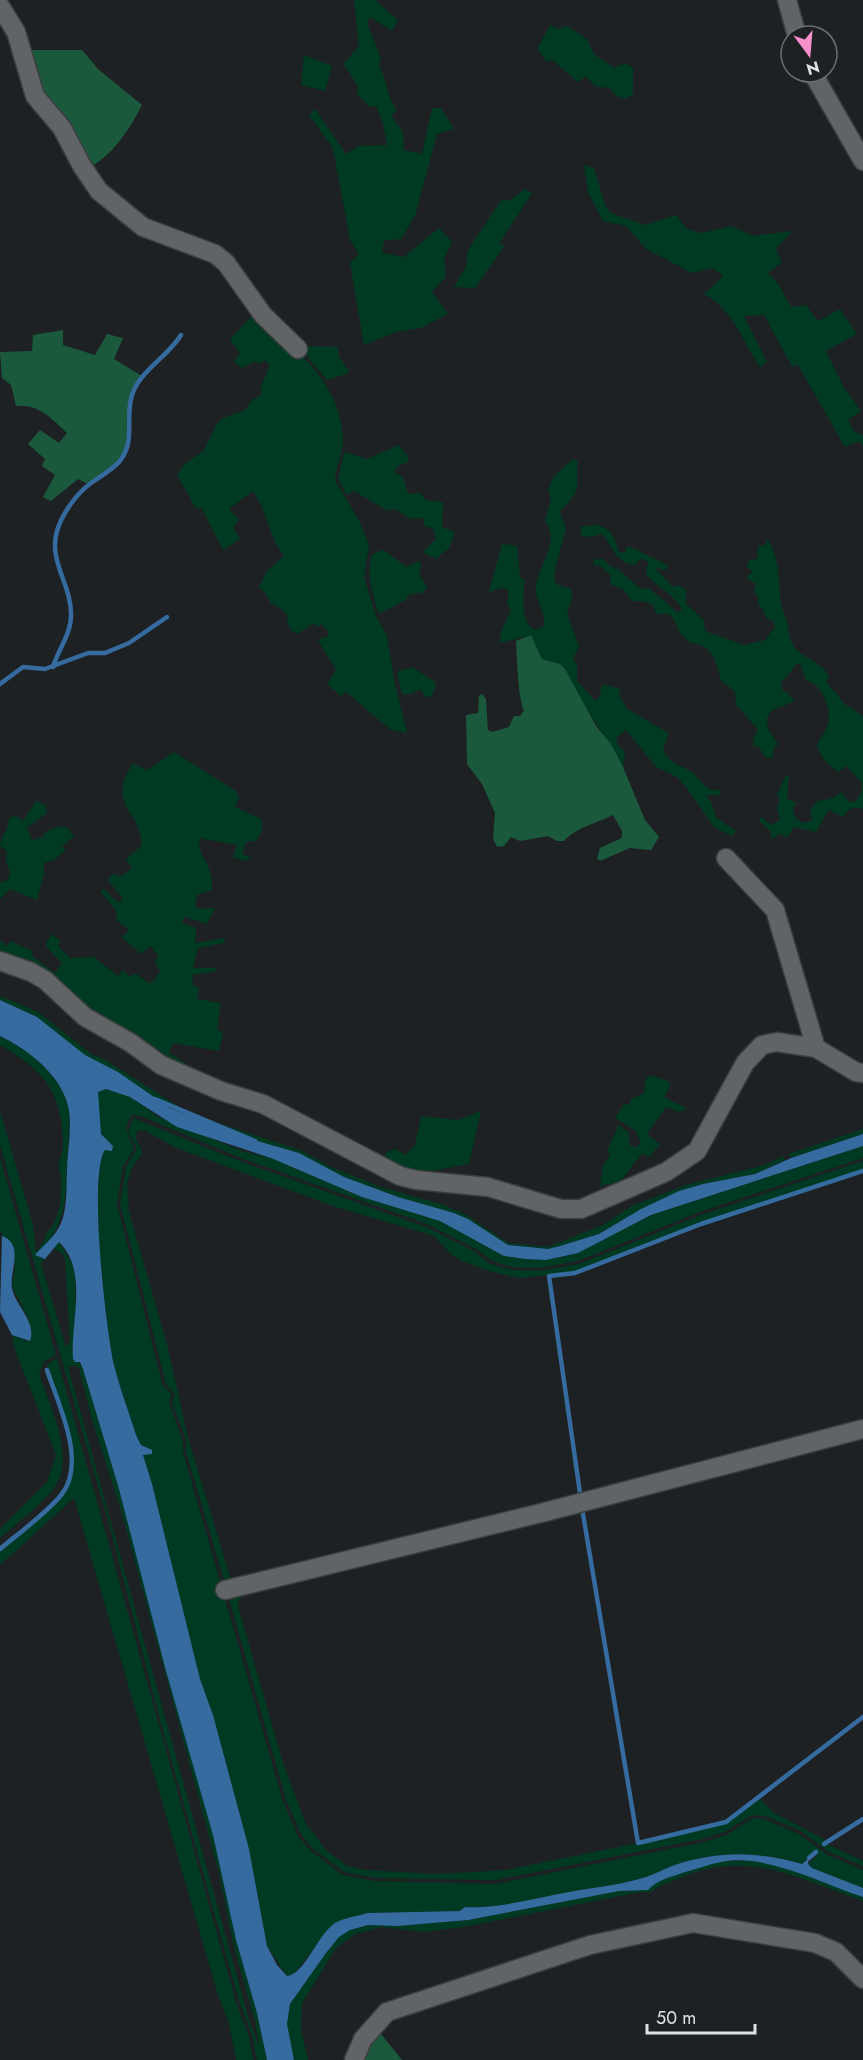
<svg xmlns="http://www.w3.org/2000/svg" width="863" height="2060" font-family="Jost,sans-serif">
	<rect width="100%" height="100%" fill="#1e2124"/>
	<!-- green -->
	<g fill="#003a22" fill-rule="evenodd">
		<path d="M354,0h21l23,20 -6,11 -22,-14 -3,6 14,35 -2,7c9,16 6,29 18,45l-6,6 12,16 1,18 18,4 10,-46h9l13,21 -17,5 -22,82 -14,23 -17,1 -2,13 22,4 35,-29 13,14 -8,17 2,18 -14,15 16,22 -27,14 -25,4 -32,13 -14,-82 9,-9 -9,-14 -17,-92 -24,-33 6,-6 31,45 12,-8 29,-1 -4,-22 -7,-17 -7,1 -12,-13 1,-8 -15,-22 16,-18z"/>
		<path d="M550,25l8,4 9,-3 20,13 7,15 20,14 12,-5 7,5v26l-8,5 -9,-3 -6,-8 -15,-2 -9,-10 -8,6 -26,-22 -5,2 -10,-13z"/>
		<path d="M304,55l28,11 -7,25 -24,-6z"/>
		<path d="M584,165l10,3 11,37 6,8 34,12 31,-10 11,14 15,4 29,-7 22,10 39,-5 -16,18 6,13 -14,11 11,12 12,22 15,-2 12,16 22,-12 17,25 -31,17 19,38 16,22 -13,9 7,12 8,3v11l-4,-5 -14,6 -47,-82 -6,1 -28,-51 -20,1 23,46 -7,5c-17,-26 -28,-58 -56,-73l19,-18 -10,-8 -21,5 -46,-24 -20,-23 -23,-5 -15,-29z"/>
		<path d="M525,189l7,4 -33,51 6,1 -30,43 -21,-1 12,-20 2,-17 34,-51 7,2z"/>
		<path d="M254,314c40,33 87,68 89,125 0,13 -7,27 -8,41l25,42 9,23 -5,32 12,39 11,20 8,48 12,49 -16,-3 -45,-38 -5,4 -14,-12 9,-14 -18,-30 10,-4 1,-4 -8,-8 -3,3 -5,-4 -15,11 -6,-3 -5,-9 1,-6 -6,-7 -12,-6 -3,-8 -8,-8 8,-16 17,-15c-16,-20 -16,-44 -31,-65l-24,18 10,11 -6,7 7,12 -17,11 -21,-41 -7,-2 -18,-32 7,-10 20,-15 12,-25 7,-7 22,-8 7,-10 9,-5c-1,-13 6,-18 8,-30l-4,-5 -6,4 -4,-3 -13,7 -8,-7 6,-8 -10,-14z"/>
		<path d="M309,346l29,1v8l11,16 -3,3 -19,6 -27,-32z"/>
		<path d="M399,445l9,11v6l-9,3 -5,7 9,5 5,17 12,-1 6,7 17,2 -1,25 13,5 -5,15 -14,12 -13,-7 13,-13 -3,-11 -10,-2 2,-8 -14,1 -16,-10 -7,2 -34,-20 -7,4 -9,-16 6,-27 23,7z"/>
		<path d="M573,459l6,3c-4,9 0,16 -2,25 -1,9 -11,17 -17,25l6,16 -12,46 2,10 15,5 1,9 -5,16 12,32 -6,13 4,5v17l18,20 6,-6 -1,-6 4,-5 16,5 -1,6 8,14 42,24 -6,17c6,14 18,14 30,23 9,8 11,18 26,17l2,5h-15l5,7 5,15 20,14 -3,5 -18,-8 -30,-42 -8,-9 -21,-10 -30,-37 -10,8 3,8 6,6 -2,15c-18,-34 -43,-62 -58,-98l-5,-5 -18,-5 -11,-24 -31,8 1,-12 10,-20 -4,-8 2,-13 -7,-2 -13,4 13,-48 15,2 3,31 5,3c-2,14 -5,43 10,50l8,-3c5,-13 -9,-26 -7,-41 3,-24 25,-42 9,-65l6,-22 -3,-10 6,-13z"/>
		<path d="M594,525c18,1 20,13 25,27l6,1 1,-6h5l38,19 -4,4 -10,-2 18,19 5,-2 8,5v14l18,16 1,11 39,14 21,-5 10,-13 -2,-6 -7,-3 -4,-10 -4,-3v-8l-4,-5 2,-8 -9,-5 1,-4 5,-3 -6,-5 2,-7 8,-1 1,-13 7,-1 2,-6c13,15 11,44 14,63 1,8 5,15 7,23 1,6 1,13 4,18 9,17 30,17 37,34l-3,5 19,22 18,12v93c-9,-3 -15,0 -20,8l-14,-7 -13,22 -22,-5 -7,11 -6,-4 -10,5v-7l-12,-11 2,-4 10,8 9,-5 -3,-13 3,-7 -3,-5 9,-20 3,2 -2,22 10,4 -4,5 1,7 7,8 11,-2 -2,-11 8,-9 15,-3 8,-6 8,10 7,-1 6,-10v-8l-16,-17 -8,6 -14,-12 -7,-14c1,-7 6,-10 9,-17 8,-16 -2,-44 -20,-49l-6,-17 -3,1 -16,19 1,6 13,11c-11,9 -33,6 -27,28 2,7 8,10 10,17l-4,2 -2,11h-6l-8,-12 -4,1 -1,-7 5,-11 -22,-24 -1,-13 -14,-12c-3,-11 -7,-31 -21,-35 -7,-2 -11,-2 -16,-8 -7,-6 -7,-16 -15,-23h-13c-1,-13 -13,-13 -24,-13l-8,-11 -14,-6 1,-8 -12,-11h-6l1,-6h9l7,7 9,4 22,19 8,-1 29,25 4,-4c-8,-14 -24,-22 -36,-34l2,-13 -8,-4 -5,7c-20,-2 -22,-19 -33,-31l-13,3 -8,-2v-8z"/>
		<path d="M383,550l24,17 12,-6 2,4 -2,9 8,13 -4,6 -13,1 -6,7 -25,13c-7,-20 -13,-39 -7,-60z"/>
		<path d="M412,667l23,15 1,5 -5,10h-5l-6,-8 -10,5h-8l-5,-22z"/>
		<path d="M174,752l62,39 3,8 -4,8 26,12c3,9 0,15 -5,22l-10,1 -4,12 10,4 -8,3 -11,-4 4,-12 -38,-7c-1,22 15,24 13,52l-15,5 -2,11 3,3 17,-1 -8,16 -22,-7 -3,6 14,5 -1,15 30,-5 -1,5 -26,5 -5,20h23v3l-24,4 1,10 6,3 -2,11 24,4 -4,26 6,4 -4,18 -46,-8 -4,10 18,11 -3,7 -184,-113v-18l7,6 3,-5 22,10 1,6 22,16 7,-10 -17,-18 7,-11 8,7 -2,5 12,12 24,-1 24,19 5,-6 7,7 5,-4 14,10 5,-2 6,-10 -5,-9 3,-6 -7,-10 -10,8 -19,-17 7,-7 -13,-10 1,-8 -17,-21 4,-2 14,14 5,-4 -15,-19 6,-7 6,4 12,-9 -6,-9 15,-13c3,-35 -37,-39 -8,-83l14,7z"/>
		<path d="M36,801l9,4 2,8 -20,15 5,12 11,-3 2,-5 12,-5h10l7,9 -12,11 4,3 -12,10 -10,3v11l-7,26 -27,-11 -10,10v-16l8,-3 2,-8 -4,-10 1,-11 -7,-5c0,-9 9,-16 9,-27l6,-4 8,6z"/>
		<path d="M0,996l38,16 53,42 16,7 83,53 110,36 33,18 50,20 58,16 24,10 43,29 40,4 55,-22 29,-19 54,-21 79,-20 19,-9 1,4 -30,14 -52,10 -24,7 -38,18 -42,25 -39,12 -12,3 -40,-4 -40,-26 -14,-6 -56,-16 -54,-20 -45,-24 -55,-16 -74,-29 -52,-36 -33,-16 -48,-39 -37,-17z"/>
		<path d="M0,1036c29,14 65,42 69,76 2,20 -2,37 -2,56 -1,35 -3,63 -32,87l10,4 -4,5 25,83 4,-5 -5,-82 -2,-6 -10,-6 6,-6 14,23 2,10 1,45 -4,32 11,17 36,120 47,182 47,164 23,105 21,73 10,47h-10l-5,-24 -13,-35 -77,-274 -53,-203 -109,-379v-34l33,114 3,27 9,-12v-5c16,-18 16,-32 16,-56 0,-4 -2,-9 -2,-13 0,-8 5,-16 4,-23 -1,-53 -20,-73 -63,-98zM75,1365l4,3 13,52 29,90 97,359 16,78 21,74 5,28 -11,-29 -181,-653z"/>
		<path d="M650,1075l16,5 5,4 -7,13 24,12 -9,3 -13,-5 -19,27 13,10 -11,13 -7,-4 -22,29 -20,4 3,-20 7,-11 -3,-5 12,-25 9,7 2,14 6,1 5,-4 -5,-12 -21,-13 9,-14 5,1 2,-6 13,-6 2,-14z"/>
		<path d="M105,1089l26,8 26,19 85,35 29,7 91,39 78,24 64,35 21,3 21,1 32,-7 73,-38 212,-69v12l-163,54 -122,49 -39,7 -27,-1 -20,-6 -16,-12 -49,-25 -189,-67 -97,-41 -9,-1c-10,15 -3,19 2,34l-11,17 -6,38 46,182 9,8 -3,8 14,39v11l100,349 15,35 13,15 32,24 32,6 121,3 208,-42 22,-7 27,-17 11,1 35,15 29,21 35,15v18l-51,-20 -4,-4 9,-9 -2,-4 -13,13c-42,-13 -85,-13 -127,1 -10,3 -18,9 -29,12 -25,8 -51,10 -77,15 -35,7 -68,17 -104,15l-5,4 -92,2 -28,8 -10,7 -37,47 -6,1 -20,-30 -18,-97 -36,-134 -13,-36 -48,-195 -9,-29 9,-5 -11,-5 -5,-10c-7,-23 -16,-46 -22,-70 -8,-35 -26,-189 -9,-215l-7,-33v-25z"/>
		<path d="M481,1111l-12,53 -59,11 -31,-14 9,-10 8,-2 9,6 10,-9 6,-30 37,4z"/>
		<path d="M133,1118l104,42 189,67 48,24 16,13 22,6 27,1 40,-7 122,-49 162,-54v9l-162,53 -126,49 -55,6 -28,-6 -30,-11 -10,-6 -18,-19 -101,-30 -159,-59 -30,-17 -7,1 -1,8 7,14 -11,14 -5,17 2,28 39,136 20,90 43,142 -5,7 -40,-135v-12l-14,-38 3,-8 -9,-10 -46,-180 6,-37 11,-18 -9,-17z"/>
		<path d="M863,1129v5l-72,24 -2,-4z"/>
		<path d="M0,1158l56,197 -12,7 -5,12c10,30 38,86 15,114 -15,19 -36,34 -54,50v-9l47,-47 9,-27 -42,-108 -2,-12 15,6 5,-6 -4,-17 -16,-32 3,-20 -7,-27 -6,-3 -2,-7z"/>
		<path d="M57,1358l179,644 13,35 4,23h-17l-7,-37 -11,-28 -144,-497 -74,67v-13l62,-55c24,-45 -1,-89 -15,-132z"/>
		<path d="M251,1588l-12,12 -1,6 44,154 23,62 21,28 21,16 19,4 72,4 68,-4 201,-41 22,-8 31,-22 14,14 50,26v7l5,-1 34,16v5l-34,-14 -28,-21 -36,-15 -13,-1 -27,17 -22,7 -208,41 -120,-2 -31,-6 -31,-23 -12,-15 -15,-34 -58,-205z"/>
		<path d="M723,1861h27l33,5 80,31v4c-65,-22 -115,-53 -183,-23 -11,5 -20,6 -29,14h-11l-171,34 -45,6 -42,-5 -27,7 -19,14 -34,55 -1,27 7,30h-14l-7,-36 3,-20 36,-51 13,-16 11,-7 18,-5 30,1 70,-6 151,-29 29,-2c16,-17 52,-22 75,-28z"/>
	</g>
	<!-- forest -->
	<g fill="#1a593c">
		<path d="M23,50h59l16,19 44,36c-14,27 -29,50 -56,65l-38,-60z"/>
		<path d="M63,330v15l32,10 12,-21 16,4 -9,21 28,17c-22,25 -3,59 -24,85 -8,9 -20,16 -30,23l-10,-5 -27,22 -8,-4 12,-22 -13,-9 3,-7 -17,-15 12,-14 19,13 8,-10c-16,-15 -28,-29 -51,-27l-5,-21 -9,-7 -2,-26 32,-1 1,-16z"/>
		<path d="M531,635l11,24 18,5 5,5 31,57 15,18 12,23 22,53 14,17 -8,13 -21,-2 -30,13 -3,-3 3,-10 22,-10v-7l-9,-16c-17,9 -35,11 -49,26h-7l-9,-5 -28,5 -9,-4 -7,9 -7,1 -4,-8 2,-26 -13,-29 -15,-20 -1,-49 12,-2 1,-17 3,-2 4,5 2,31 4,2 17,-5 5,-11h6l4,-5c-6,-13 -7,-54 -8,-70z"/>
		<path d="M376,2033l5,1 21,26h-42z"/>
	</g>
	<!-- water -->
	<g fill="#356b9f">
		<path d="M0,1000l37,17 48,38 33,17 52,36 74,29 55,16 45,24 54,20 56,16 14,6 40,26 40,4 12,-3 39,-12 42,-25 38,-18 24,-7 52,-10 36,-16 72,-24v12l-212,69 -73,38 -32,7 -21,-1 -21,-3 -64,-35 -78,-24 -91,-39 -94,-31 -47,-30 -24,-8 -8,3 3,42 12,12 -1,5 -7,-1c-17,25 1,180 9,215 6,24 15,47 22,70l5,10 11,5v4l-9,1 9,29 48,195 13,36 36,134 18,97 10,19 10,11c18,-2 30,-41 48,-53 9,-5 22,-7 33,-10l92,-2 5,-4c36,2 68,-9 104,-15 26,-5 52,-7 77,-15 10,-3 19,-9 29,-12 42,-14 84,-14 127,-1l7,-6 -1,6 4,4 51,20v9c-43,-14 -97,-44 -142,-35 -12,2 -24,7 -36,10 -13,5 -27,7 -37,18l-29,1 -151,29 -70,6 -30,-1 -18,5 -11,7 -13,16 -36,51 -3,20 7,36h-27l-10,-47 -21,-73 -23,-105 -47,-164 -47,-182 -36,-120 -3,-7h-5l-2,-3c-3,-36 16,-88 -14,-117l-14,17 -10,-4c5,-6 17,-16 23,-26 10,-16 8,-40 9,-58 0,-20 5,-39 2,-60 -5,-34 -40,-61 -69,-75z"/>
		<path d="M2,1236c23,8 7,36 10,52 3,18 25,33 18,53l-18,-6 -12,-23z"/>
	</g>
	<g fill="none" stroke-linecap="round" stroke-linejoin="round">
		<!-- stream -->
		<g stroke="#356b9f" stroke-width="4.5">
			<path d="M53,667c5,-17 18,-33 18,-51 1,-31 -23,-54 -14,-85 5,-17 19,-37 34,-48 10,-7 21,-13 29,-22 15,-20 6,-40 11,-62 5,-26 37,-42 50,-64"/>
			<path d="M0,684l23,-17 22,2 43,-16h17l24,-10 38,-26"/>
			<path d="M155,1099l100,42"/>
			<path d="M581,1500l-32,-224 26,-3 126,-49 162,-53"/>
			<path d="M582,1508l56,335 88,-21 137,-105"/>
			<path d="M0,1549c19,-16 47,-36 62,-55 25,-33 -4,-90 -15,-124"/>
			<path d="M824,1844l39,-25"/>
			<path d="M809,1858l7,-6"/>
		</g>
		<!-- minor casing -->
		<g stroke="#3b3e40" stroke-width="21">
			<g id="minor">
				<path d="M787,0l10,36"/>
				<path d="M0,6l16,26 19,64 27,32 20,38 17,25 44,36 72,27 11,9 37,52 35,34"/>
				<path d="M812,72l51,89"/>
				<path d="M726,858l49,52 41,138"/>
				<path d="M0,961l31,11 14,8 40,37 46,26 30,22 60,26 42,13 137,72 16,4 72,7 73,22h20l85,-37 31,-21 48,-88 17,-18 15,-3 39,6 40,24 7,1"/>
				<path d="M225,1590l316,-77 322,-84"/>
				<path d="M354,2060l9,-21 24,-27 203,-67 103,-22 122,20 21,9 27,27"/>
			</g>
		</g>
		<!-- minor -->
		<use href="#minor" stroke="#606467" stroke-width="18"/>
	</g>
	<!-- north arrow -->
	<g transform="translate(809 54) rotate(164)"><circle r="28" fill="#1e2124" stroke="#6b6d70" stroke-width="1.5"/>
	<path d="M0-4.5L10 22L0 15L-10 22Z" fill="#f790cd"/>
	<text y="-9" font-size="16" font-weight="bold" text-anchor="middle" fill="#dee0e2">N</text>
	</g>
	<!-- scale -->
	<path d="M647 2024v9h108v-9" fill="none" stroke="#dee0e2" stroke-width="3"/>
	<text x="656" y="2024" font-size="18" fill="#dee0e2" stroke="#1e2124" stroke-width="4.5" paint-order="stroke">50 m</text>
</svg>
